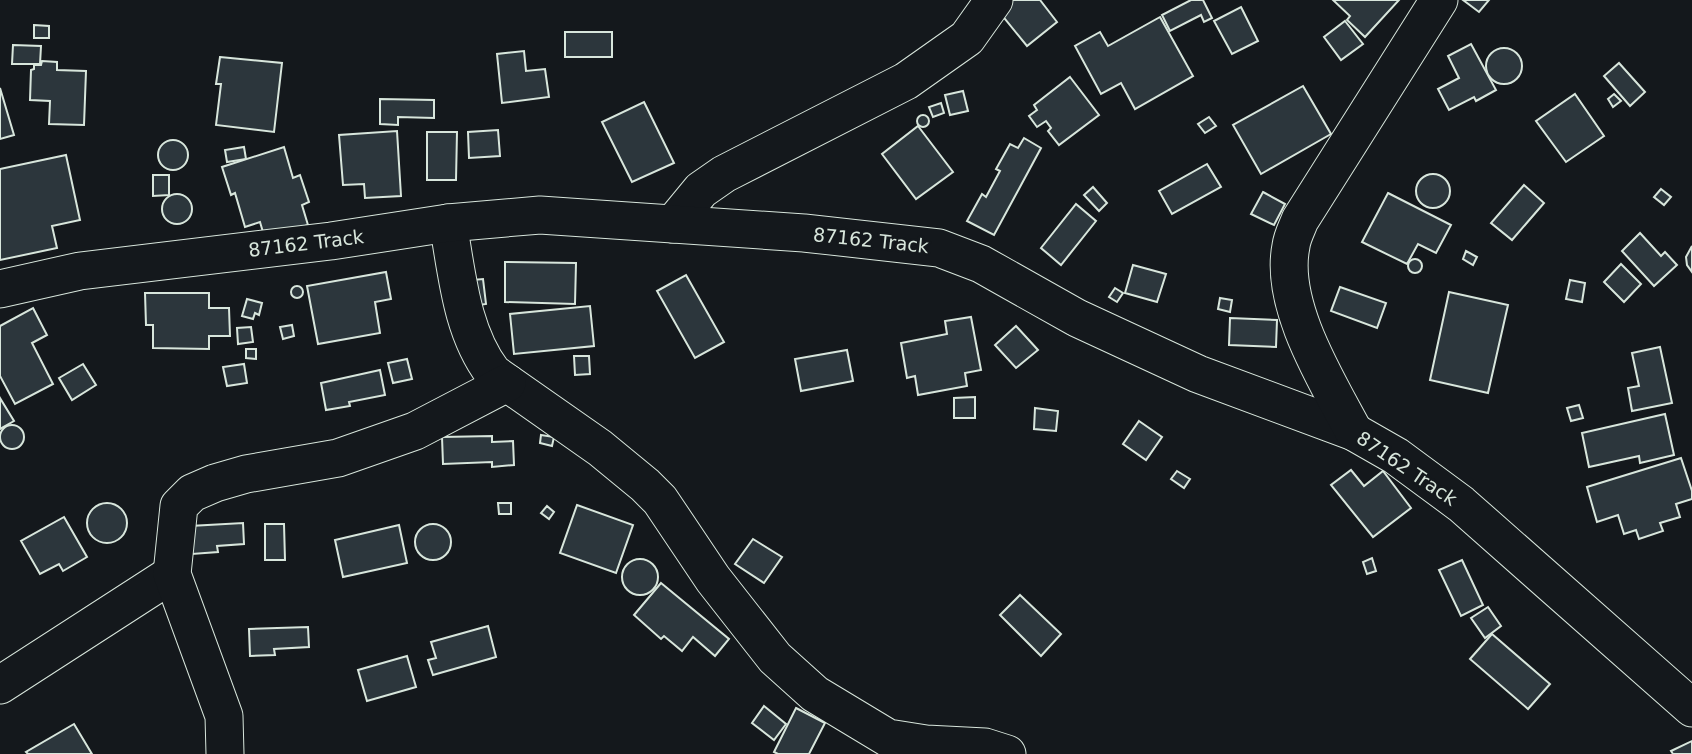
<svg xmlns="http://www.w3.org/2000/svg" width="1692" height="754" font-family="'DejaVu Sans',sans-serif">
	<rect width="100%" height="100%" fill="#14181c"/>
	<!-- building -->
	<g fill="#2c363c" stroke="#d8e6dc" stroke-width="2">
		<path d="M1006,0h34l17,22 -30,24 -31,-38z"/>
		<path d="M1191,0h12l9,18 -8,4 -3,-7 -31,16 -8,-16z"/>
		<path d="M1333,0h66l-34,37 -18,-17 3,-4z"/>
		<path d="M1463,0h26l-10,12z"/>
		<path d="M1241,7l17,34 -26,13 -18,-33z"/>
		<path d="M1160,17l33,59 -58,33 -14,-26 -20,11 -26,-48 25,-14 8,14z"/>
		<path d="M1345,21l18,23 -22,16 -17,-23z"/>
		<path d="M34,25l15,1v12h-15z"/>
		<rect x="565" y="32" width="47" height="25"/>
		<path d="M1471,44l25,46 -20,11 -2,-4 -25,13 -11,-21 21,-11 -11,-22z"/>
		<path d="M13,45l28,1 -1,18h-28z"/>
		<circle cx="1504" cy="66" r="18"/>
		<path d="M524,51l2,20 19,-2 4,28 -47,6 -5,-49z"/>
		<path d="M220,57l62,6 -8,69 -58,-7 5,-41h-5z"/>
		<path d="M42,61l15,1v8l29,1 -2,54 -35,-1 1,-23 -20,-1 1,-30 3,-1v-4h7z"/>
		<path d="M1619,63l26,29 -15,14 -26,-30z"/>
		<path d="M1070,77l29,38 -40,30 -11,-14 3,-3 -5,-7 -9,6 -8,-11 8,-6 -3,-5z"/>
		<path d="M1303,86l28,48 -70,40 -28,-49z"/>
		<path d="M0,88l14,47 -14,4z"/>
		<path d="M963,91l5,20 -18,4 -5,-20z"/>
		<path d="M1575,94l29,42 -38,26 -30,-41z"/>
		<path d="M1614,94l7,7 -8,6 -5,-8z"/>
		<path d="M380,99l54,1v18l-36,-1v8l-18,-1z"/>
		<path d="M644,102l30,61 -42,19 -30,-60z"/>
		<path d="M941,103l3,10 -11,4 -4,-10z"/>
		<circle cx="923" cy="121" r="6"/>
		<path d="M1209,117l7,9 -11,7 -7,-9z"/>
		<path d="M918,126l35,46 -37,27 -34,-45z"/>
		<path d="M498,130l2,26 -31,2 -1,-26z"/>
		<path d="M397,131l4,65 -36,2 -1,-14 -21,1 -4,-50z"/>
		<path d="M427,132h30l-1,48h-29z"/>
		<path d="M1024,138l17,10 -47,87 -27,-14 15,-27 4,3 14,-26 -4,-2 14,-25 8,4z"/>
		<circle cx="173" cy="155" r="15"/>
		<path d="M244,147l2,12 -19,3 -2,-12z"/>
		<path d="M284,147l9,31 7,-3 9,27 -7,3 6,20 -43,14 -5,-17 -15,5 -10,-34 -4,2 -9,-28z"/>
		<path d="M66,155l14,65 -28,6 5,22 -57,12v-91z"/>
		<path d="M1207,164l14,23 -49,27 -13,-23z"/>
		<circle cx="1433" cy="191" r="17"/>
		<path d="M153,175h16v20l-16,1z"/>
		<path d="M1524,185l20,18 -32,37 -21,-17z"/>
		<path d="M1093,187l14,16 -8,8 -15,-16z"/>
		<path d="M1661,189l10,8 -7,8 -10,-8z"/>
		<path d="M1263,192l22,12 -11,21 -23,-11z"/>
		<path d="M1388,193l63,32 -15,28 -18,-9 -11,20 -45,-22z"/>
		<circle cx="177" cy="209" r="15"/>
		<path d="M1076,204l20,17 -35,44 -20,-17z"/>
		<path d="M1640,233l21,23 4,-4 12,13 -23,21 -32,-35z"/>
		<path d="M1692,246v26l-5,-7 -1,-8z"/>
		<path d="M1466,251l11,6 -4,8 -10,-6z"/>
		<circle cx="1415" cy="266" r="7"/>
		<path d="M505,262l71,1 -1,41 -70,-2z"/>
		<path d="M1621,264l20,20 -17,18 -20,-20z"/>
		<path d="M1133,265l33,9 -9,28 -32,-9z"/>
		<path d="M386,272l5,27 -16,3 5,31 -62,11 -11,-58z"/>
		<path d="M686,275l38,67 -29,16 -38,-67z"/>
		<path d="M483,279l3,25 -20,3 -4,-26z"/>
		<path d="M1570,280l15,3 -3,19 -16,-3z"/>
		<circle cx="297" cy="292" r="6"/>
		<path d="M1340,287l46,16 -9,25 -46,-17z"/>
		<path d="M1115,288l8,5 -6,9 -8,-5z"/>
		<path d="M1449,292l59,13 -20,88 -58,-13z"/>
		<path d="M145,293h64v15h20l1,28h-21v13l-56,-1v-23h-7z"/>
		<path d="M1220,298l12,2 -2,12 -12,-3z"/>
		<path d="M247,299l15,4 -3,12 -4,-2 -2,6 -11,-3z"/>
		<path d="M590,306l4,40 -80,8 -4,-40z"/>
		<path d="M33,308l14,27 -15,8 21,41 -38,20 -15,-28v-50z"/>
		<path d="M971,317l10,53 -16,3 2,13 -49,9 -3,-19 -8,2 -6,-35 46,-9 -2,-13z"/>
		<path d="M1230,318l47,2 -1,27 -47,-2z"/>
		<path d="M292,325l2,11 -11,3 -3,-12z"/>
		<path d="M1016,326l22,24 -22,18 -21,-23z"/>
		<path d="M251,327l2,15 -15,2 -1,-16z"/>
		<path d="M1660,347l12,56 -40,8 -4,-23 11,-2 -7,-33z"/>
		<path d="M246,349h10v10l-10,-1z"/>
		<path d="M847,350l6,31 -52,10 -6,-32z"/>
		<path d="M574,356h15l1,18 -15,1z"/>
		<path d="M407,359l5,20 -19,4 -5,-20z"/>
		<path d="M83,364l13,21 -24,15 -13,-22z"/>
		<path d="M244,364l3,19 -20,3 -4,-19z"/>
		<path d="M380,370l5,25 -36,7 1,4 -24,4 -5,-27z"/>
		<path d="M975,397v21h-21v-20z"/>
		<path d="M0,398l14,23 -14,8z"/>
		<path d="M1579,405l4,13 -12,3 -4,-13z"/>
		<path d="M1035,408l23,3 -2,20 -22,-2z"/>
		<path d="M1665,414l9,41 -34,8 -1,-7 -50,11 -7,-34z"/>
		<path d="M1139,421l23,16 -16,23 -23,-16z"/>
		<circle cx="12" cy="437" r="12"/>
		<path d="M541,435l13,2 -2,9 -12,-3z"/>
		<path d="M492,436v6l21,-1 1,24 -22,2v-5l-49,2 -1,-27z"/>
		<path d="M1681,458l11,33v8l-16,5 4,13 -20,6 3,8 -24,8 -3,-9 -12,4 -6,-19 -21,7 -10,-35z"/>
		<path d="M1351,470l13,16 19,-15 28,37 -38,29 -42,-52z"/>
		<path d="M1177,471l13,8 -6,9 -13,-9z"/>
		<path d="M498,503h13v11h-12z"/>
		<circle cx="107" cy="523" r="20"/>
		<path d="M577,505l56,20 -17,48 -56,-20z"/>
		<path d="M547,506l7,6 -5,7 -8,-6z"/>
		<path d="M64,517l23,40 -24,14 -4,-7 -19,10 -19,-33z"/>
		<path d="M243,523l1,21 -27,2 1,6 -26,2 -2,-28z"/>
		<path d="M265,524h19l1,36h-20z"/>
		<circle cx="433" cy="542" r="18"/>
		<path d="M399,525l8,38 -64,14 -8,-37z"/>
		<path d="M753,539l29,18 -18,26 -29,-19z"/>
		<path d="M1372,558l4,13 -9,3 -4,-12z"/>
		<circle cx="640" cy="577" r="18"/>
		<path d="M1462,560l21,45 -22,11 -22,-46z"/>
		<path d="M661,583l68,56 -14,17 -22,-19 -11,14 -18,-15 -3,3 -27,-24z"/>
		<path d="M1020,595l41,39 -20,22 -41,-41z"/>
		<path d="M1488,607l13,19 -16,12 -14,-20z"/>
		<path d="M488,626l8,31 -63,18 -5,-15 8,-2 -5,-16z"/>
		<path d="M308,627l1,20 -35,2 1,6 -25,1 -1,-27z"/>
		<path d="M1492,634l58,50 -22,25 -58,-50z"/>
		<path d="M407,656l9,31 -49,14 -9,-31z"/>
		<path d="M764,706l22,18 -12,16 -22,-17z"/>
		<path d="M796,708l29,15 -16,31h-31l-4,-2z"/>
		<path d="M74,724l18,30h-64l-2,-2z"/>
		<path d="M1692,741v13h-19l-2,-3z"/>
	</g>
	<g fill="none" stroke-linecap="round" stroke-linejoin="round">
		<!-- minor casing -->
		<g stroke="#d8e6dc" stroke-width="39">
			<g id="minor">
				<path d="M448,223c9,50 13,108 45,150l107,75 45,37 15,15 53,79 62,79 40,36 73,44 38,6 59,3 22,7"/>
				<path d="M673,224l28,-34 23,-16 182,-93 61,-43 27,-38"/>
				<path d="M0,289l80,-18 251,-30 117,-18 92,-8 264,18 135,15 42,16 96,54 121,56 156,58 42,24 65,48 231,204"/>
				<path d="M1354,432c-27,-51 -75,-127 -63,-186 1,-9 6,-18 9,-26l139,-220"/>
				<path d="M0,685l172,-111"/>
				<path d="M225,754l-1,-38 -52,-142 7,-68 13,-13 23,-10 31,-9 92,-16 77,-27 92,-48"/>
			</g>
		</g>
		<!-- minor -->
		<use href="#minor" stroke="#14181c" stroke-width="37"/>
	</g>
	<g text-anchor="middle" stroke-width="5" stroke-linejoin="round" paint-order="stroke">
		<!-- street labels -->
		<g font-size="19" fill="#d8e6dc" stroke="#14181c">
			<text transform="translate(871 240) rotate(6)" y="7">87162 Track</text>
			<text transform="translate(306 243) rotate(-7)" y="7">87162 Track</text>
			<text transform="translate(1407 468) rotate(34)" y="7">87162 Track</text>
		</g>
	</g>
</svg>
